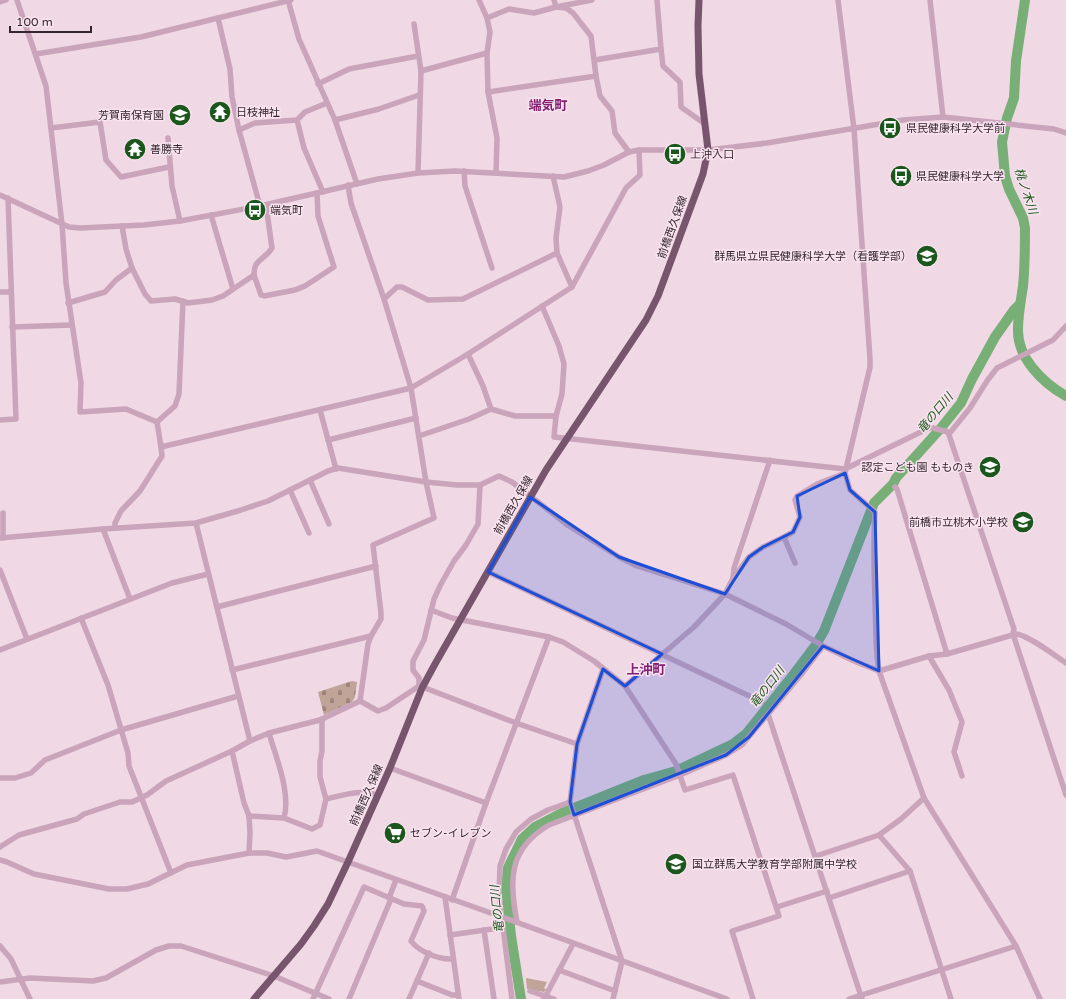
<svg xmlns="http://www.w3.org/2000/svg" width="1066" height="999" font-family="'Varela Round','Noto Sans JP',sans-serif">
	<defs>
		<pattern id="cemetery-stones" width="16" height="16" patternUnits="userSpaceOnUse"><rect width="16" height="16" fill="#c0a498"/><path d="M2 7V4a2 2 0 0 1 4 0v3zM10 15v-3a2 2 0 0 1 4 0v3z" fill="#9d857c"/></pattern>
	</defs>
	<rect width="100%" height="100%" fill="#f1d8e5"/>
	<!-- cemetery -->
	<path fill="url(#cemetery-stones)" d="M352,681l5,1 -2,15 -3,5 -28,13 -6,-23z"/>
	<!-- park -->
	<path fill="#c0a498" d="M526,978l21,4 -3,6 2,1 -2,3 -17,-3z"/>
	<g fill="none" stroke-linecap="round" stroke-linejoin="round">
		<!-- river -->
		<g stroke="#77af77" stroke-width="10">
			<path d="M1025,0l-9,61 -2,37 -7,20 -5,24 3,34 4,13 14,29 2,10c0,19 0,39 -2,58 -2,14 -5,29 -5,43 -1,29 25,54 48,67"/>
			<path d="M521,999l-10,-63 -5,-48 2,-20 14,-29 13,-12 27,-14 82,-33 32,-9 57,-27 13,-10 48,-60 21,-28 9,-15 50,-128 19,-19 3,-6 45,-50 20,-25 11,-24 23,-42 19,-27 6,-6"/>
		</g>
		<!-- minor -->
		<g stroke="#c9a4ba" stroke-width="5.5">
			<path d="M17,0l29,86 16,138 4,59 15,100 -1,29 46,-3 31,13"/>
			<path d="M288,0l11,39 36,81 22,64"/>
			<path d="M479,0l8,18 3,14 -3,21 1,39 9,46 -1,35"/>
			<path d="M554,0l2,7 36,-7"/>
			<path d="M838,0l16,129 16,230v8l-25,106 5,17 25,22c-2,29 -1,59 0,89 1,23 0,47 4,70l45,127 92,148 24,53"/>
			<path d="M930,0l13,117"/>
			<path d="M0,2l6,-2"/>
			<path d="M218,18l12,51 2,28 7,33 21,76"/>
			<path d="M487,18l22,-9 25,4 22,-6 10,1 7,5 18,23 5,40 4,20 12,15 3,22 14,19"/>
			<path d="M414,24l7,47"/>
			<path d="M661,49l2,17 17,16 1,25 24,17"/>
			<path d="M36,54l105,-17 150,-37"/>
			<path d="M595,60l66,-11 -4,-49"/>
			<path d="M318,84l31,-15 69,-13"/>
			<path d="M488,92l108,-16"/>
			<path d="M297,120l7,28 19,44"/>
			<path d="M335,120l44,-11 40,-14"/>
			<path d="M51,128l49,-6 6,38 15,17 48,-10"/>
			<path d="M239,130l16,-7 42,-3 8,-8 22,-9"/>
			<path d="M168,138l4,48 8,35"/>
			<path d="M464,171l1,15 27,82"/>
			<path d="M418,173l3,-102 66,-18"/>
			<path d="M553,176l7,31 -4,31 1,15 15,34"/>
			<path d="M0,195l69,32 11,1 64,-3 36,-4 80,-15 118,-27 40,-6 37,-2 109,6 24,-6 16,-6 25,-13 10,-2h69l59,-7 136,-23 40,-3 111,12 12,4"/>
			<path d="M211,215l22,74"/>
			<path d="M122,226l4,23 6,19"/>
			<path d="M254,275c0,-17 10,-14 18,-27l-6,-43"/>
			<path d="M0,292h11"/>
			<path d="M384,299l13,-12h5l26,13 35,-1 94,-46"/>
			<path d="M68,303l37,-11 11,-12 16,-12 13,26 6,7 24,-2 13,4 24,-3 11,-4 31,-21 7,20 3,1 31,-6 10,-4 29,-19 -16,-51 -1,-23"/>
			<path d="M542,306l17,40 5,18 -2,30 -6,22 -2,21 291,32 84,-41h4l15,4 66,197 -1,5 53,161"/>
			<path d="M12,327l59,-2"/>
			<path d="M491,409l24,7h41"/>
			<path d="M320,410l16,59"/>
			<path d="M0,420l16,-1 -8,-221"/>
			<path d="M157,422l4,25 250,-59 57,-34 104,-67 54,-99 14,-13 -1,-25"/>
			<path d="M157,422l18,-16 4,-12 4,-93"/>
			<path d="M949,434l21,-26 17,-27 10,-13 56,-28 13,-14"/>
			<path d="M419,436l50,-17 22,-10 -8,-23 -15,-32"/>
			<path d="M328,440l88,-22"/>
			<path d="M310,480l19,44"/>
			<path d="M895,487l2,2 50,165"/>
			<path d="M290,490l19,43"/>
			<path d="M3,513v25"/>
			<path d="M196,523l54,218"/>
			<path d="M115,528v-5l6,-12 19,-20 22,-35 -1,-9"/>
			<path d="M103,529l27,70"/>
			<path d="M784,537l11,26"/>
			<path d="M0,538l103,-9 93,-6 45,-13 27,-9 60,-30 10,-3 88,14 31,3h23l19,-9 13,6 57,44 50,31 18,9 88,28 61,30 37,22 31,15 25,10 50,-15 18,-2 69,-20c12,1 38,21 50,29"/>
			<path d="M0,570l27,69"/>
			<path d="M488,572l274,130"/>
			<path d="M733,578l1,-10 36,-108"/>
			<path d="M217,607l159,-41"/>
			<path d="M431,610l21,8 97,19 14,5 31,19 31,25 51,78 9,26 48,-15 46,141 -47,15 21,68"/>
			<path d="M81,618l27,67 20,68 1,13 42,107"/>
			<path d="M0,650l172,-67 36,-9"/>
			<path d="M929,656l20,34 13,32 -8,30 8,24"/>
			<path d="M603,669l-26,75 -7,58 52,159 -9,38"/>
			<path d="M232,670l139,-34"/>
			<path d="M419,686v-8l-6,-8v-9l11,-21 10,-41 7,-15 13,-23 12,-16 12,-21 2,-39"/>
			<path d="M420,686l96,37 61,21"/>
			<path d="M625,686l69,-59 31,-33 7,-14 17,-23 14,-10 21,-10 9,-5 7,-15 -5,-17 2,-4 20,-12 28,-11"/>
			<path d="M360,701l18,10 8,-3 33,-22"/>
			<path d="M768,714l94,285"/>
			<path d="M269,733c7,25 22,59 15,85"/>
			<path d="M232,751l12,52 5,13 1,17 -1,20"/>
			<path d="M390,768l96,35"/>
			<path d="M0,778h15l16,-5 14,-13 76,-30 117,-34"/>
			<path d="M924,798l-23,21 -22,16 31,36 41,128"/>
			<path d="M326,799c18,-4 34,-10 52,-4"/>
			<path d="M249,816l35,2 28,11 8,-4 6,-26 -6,-22v-16l2,-10v-32"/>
			<path d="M0,847l19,-12 58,-16 7,-5 36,-12h12l15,-7 19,-14 66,-30 18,-10 19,-8 51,-13 40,-19 8,-57 3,-8 10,-17v-6l-8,-68 61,-27 -8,-36 -15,-94 -27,-89 -33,-96 -3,-18"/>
			<path d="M816,856l63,-21"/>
			<path d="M0,860l7,2 27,12 75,15h18l21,-5 39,-19 62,-12h18l19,4 31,-6 185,66 225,82"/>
			<path d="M445,897l14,102"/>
			<path d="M389,898l7,-18"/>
			<path d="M829,898l81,-27"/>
			<path d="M452,900l34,-97 63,-166"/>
			<path d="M777,907l50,-16"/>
			<path d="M517,922c-8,-41 -9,-73 32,-97l131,-50 46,-20 16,-10 58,-69 23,-30"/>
			<path d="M484,930l10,69"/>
			<path d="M450,935l49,-7 4,2"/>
			<path d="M0,946l11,13 19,40"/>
			<path d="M559,970l56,21"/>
			<path d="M417,981l35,14h6"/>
			<path d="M0,982l30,-4 63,3 13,-3 50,-28 13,-4h12l93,30 55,23"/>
			<path d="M530,991l24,8"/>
			<path d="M313,999l51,-112 40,17 18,2 2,5 -13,30c8,11 29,19 42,18"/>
			<path d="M349,999l42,-100"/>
			<path d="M409,999l20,-46"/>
			<path d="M512,999l-13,-104 1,-29 6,-17 10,-17 15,-13 17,-9 22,-8"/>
			<path d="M544,999l29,-55"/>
			<path d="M849,999l167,-53"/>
		</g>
		<!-- major -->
		<path stroke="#77566d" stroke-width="7" d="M254,999l47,-55 13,-18 14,-22 20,-42 42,-94 32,-80 13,-24 111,-194 100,-150 12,-24 45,-122 5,-24 -9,-76 -1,-48 1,-26"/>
	</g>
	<!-- marked area -->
	<path fill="#1d4ed8" fill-opacity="0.2" stroke="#1d4ed8" stroke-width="3" stroke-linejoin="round" d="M845,473l5,17 25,22 4,159 -56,-25 -74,91 -23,18 -152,60 -4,-13 7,-58 26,-75 22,17 37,-32 -174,-82 42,-75 89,60 106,37 24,-37 14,-10 30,-15 7,-15 -3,-21z"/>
	<!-- icons -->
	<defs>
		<g id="temple-disc" transform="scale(1.15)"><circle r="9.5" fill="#1b561c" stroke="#f9e4ef"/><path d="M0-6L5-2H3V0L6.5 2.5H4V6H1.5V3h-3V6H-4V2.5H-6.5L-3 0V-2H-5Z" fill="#fff"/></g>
		<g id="school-disc" transform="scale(1.15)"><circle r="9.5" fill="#1b561c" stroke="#f9e4ef"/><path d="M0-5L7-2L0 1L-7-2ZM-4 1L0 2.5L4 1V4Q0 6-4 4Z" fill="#fff"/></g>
		<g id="bus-disc" transform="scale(1.15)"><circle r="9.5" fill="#1b561c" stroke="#f9e4ef"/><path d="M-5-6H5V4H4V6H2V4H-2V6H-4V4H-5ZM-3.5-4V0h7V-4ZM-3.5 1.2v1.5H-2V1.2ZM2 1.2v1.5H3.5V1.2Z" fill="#fff"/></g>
		<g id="university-disc" transform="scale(1.15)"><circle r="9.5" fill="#1b561c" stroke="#f9e4ef"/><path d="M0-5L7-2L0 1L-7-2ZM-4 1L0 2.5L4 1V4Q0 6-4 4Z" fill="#fff"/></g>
		<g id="supermarket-disc" transform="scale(1.15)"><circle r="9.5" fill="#1b561c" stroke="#f9e4ef"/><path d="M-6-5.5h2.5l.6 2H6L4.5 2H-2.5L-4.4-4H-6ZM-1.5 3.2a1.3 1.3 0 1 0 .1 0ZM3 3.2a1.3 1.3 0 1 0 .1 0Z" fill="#fff"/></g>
	</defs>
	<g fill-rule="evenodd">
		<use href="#temple-disc" x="220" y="112"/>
		<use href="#school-disc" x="180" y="115"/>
		<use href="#bus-disc" x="890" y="128"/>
		<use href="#temple-disc" x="135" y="149"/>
		<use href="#bus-disc" x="675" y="154"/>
		<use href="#bus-disc" x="901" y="176"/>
		<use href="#bus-disc" x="255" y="210"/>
		<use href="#university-disc" x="927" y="256"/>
		<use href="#school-disc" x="990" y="467"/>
		<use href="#school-disc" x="1023" y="522"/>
		<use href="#supermarket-disc" x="395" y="833"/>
		<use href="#school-disc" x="676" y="864"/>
	</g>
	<g text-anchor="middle" stroke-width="3" stroke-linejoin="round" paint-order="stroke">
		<!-- poi labels -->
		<g font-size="11" fill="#342630" stroke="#f9e4ef" text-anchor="start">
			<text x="236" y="116">日枝神社</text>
			<text x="164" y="119" text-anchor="end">芳賀南保育園</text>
			<text x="906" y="132">県民健康科学大学前</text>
			<text x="150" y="153">善勝寺</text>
			<text x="690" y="158">上沖入口</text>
			<text x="916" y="180">県民健康科学大学</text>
			<text x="270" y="214">端気町</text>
			<text x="912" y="260" text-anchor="end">群馬県立県民健康科学大学（看護学部）</text>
			<text x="974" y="471" text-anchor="end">認定こども園 もものき</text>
			<text x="1008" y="526" text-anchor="end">前橋市立桃木小学校</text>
			<text x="410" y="837">セブン-イレブン</text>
			<text x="692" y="868">国立群馬大学教育学部附属中学校</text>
		</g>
		<!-- street labels -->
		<g font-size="11" fill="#342630" stroke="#f9e4ef">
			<text transform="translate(672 227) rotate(-70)" y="4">前橋西久保線</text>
			<text transform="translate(513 505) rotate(-60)" y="4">前橋西久保線</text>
			<text transform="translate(366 795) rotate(-66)" y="4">前橋西久保線</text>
		</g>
		<!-- water labels -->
		<g font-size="12" font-style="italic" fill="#1b561c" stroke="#f9e4ef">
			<text transform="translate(1026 191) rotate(71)" y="4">桃ノ木川</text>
			<text transform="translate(935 413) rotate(-50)" y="4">竜の口川</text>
			<text transform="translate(767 687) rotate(-52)" y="4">竜の口川</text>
			<text transform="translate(497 909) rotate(-96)" y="4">竜の口川</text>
		</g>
		<!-- quarter labels -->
		<g font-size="13" font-weight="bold" fill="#841e71" stroke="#f9e4ef">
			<text x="548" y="110">端気町</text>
			<text x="646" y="674">上沖町</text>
		</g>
	</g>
	<!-- scale -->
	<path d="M10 26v6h81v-6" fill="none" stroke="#342630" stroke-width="2"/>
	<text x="16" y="26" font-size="12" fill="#342630" stroke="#f9e4ef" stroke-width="3" paint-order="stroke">100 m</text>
</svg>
